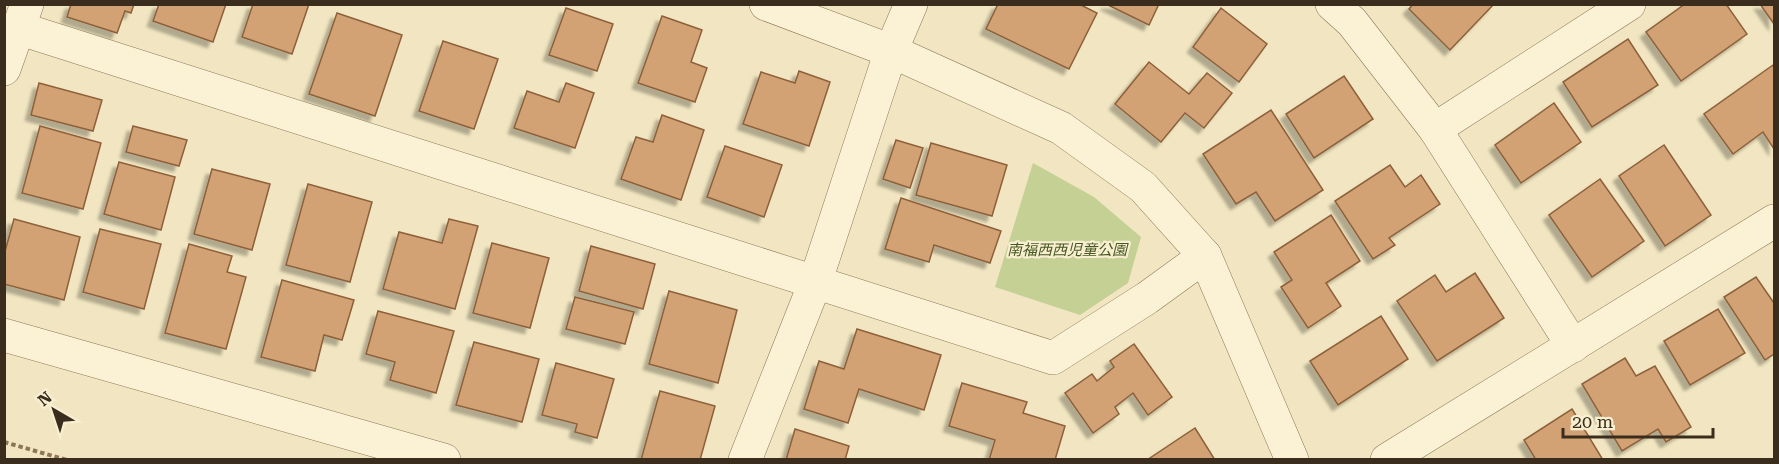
<svg xmlns="http://www.w3.org/2000/svg" width="1779" height="464" font-family="'Roboto Serif','Noto Sans JP',serif">
	<defs>
		<filter id="shadow"><feDropShadow dx="-5.5" dy="5.5" stdDeviation="1.5" flood-color="#0004"/></filter>
	</defs>
	<rect width="100%" height="100%" fill="#f1e6c1"/>
	<!-- green -->
	<path fill="#c5d094" d="M1033,163l61,34 47,40 -13,46 -48,32 -85,-28z"/>
	<!-- building -->
	<g fill="#d2a274" stroke="#8d613b" stroke-width="1.5" filter="url(#shadow)">
		<path d="M71,4h63l-3,9 -6,-2 -8,22 -50,-16z"/>
		<path d="M159,4h67l-13,38 -60,-21z"/>
		<path d="M253,4h56l-17,50 -50,-17z"/>
		<path d="M998,4h81l18,9 -28,56 -83,-40z"/>
		<path d="M1106,4h53l-10,21z"/>
		<path d="M1413,4h81l-44,46 -41,-41z"/>
		<path d="M1685,4h41l21,30 -66,47 -35,-49z"/>
		<path d="M1760,4h14v20z"/>
		<path d="M566,8l47,16 -16,47 -48,-16z"/>
		<path d="M1221,8l46,36 -28,38 -46,-35z"/>
		<path d="M337,13l65,22 -27,81 -66,-22z"/>
		<path d="M662,16l40,14 -11,32 16,6 -12,34 -57,-19z"/>
		<path d="M1628,39l30,46 -66,42 -29,-45z"/>
		<path d="M443,41l55,18 -24,70 -55,-18z"/>
		<path d="M1149,62l40,32 18,-21 25,20 -28,35 -19,-15 -24,29 -46,-38z"/>
		<path d="M1773,65l1,2v82l-11,-17 -30,22 -29,-40z"/>
		<path d="M799,71l31,11 -21,64 -66,-22 18,-52 34,11z"/>
		<path d="M1344,76l29,43 -59,39 -28,-44z"/>
		<path d="M39,83l63,17 -9,31 -62,-16z"/>
		<path d="M566,83l28,10 -19,55 -61,-20 13,-37 32,11z"/>
		<path d="M1554,103l27,39 -60,41 -26,-38z"/>
		<path d="M1271,110l52,80 -48,31 -19,-29 -20,12 -33,-50z"/>
		<path d="M662,115l42,15 -23,70 -60,-21 15,-42 17,5z"/>
		<path d="M40,126l61,17 -18,66 -61,-16z"/>
		<path d="M133,126l54,14 -8,26 -53,-14z"/>
		<path d="M896,140l27,8 -13,40 -27,-9z"/>
		<path d="M931,143l76,22 -15,51 -76,-21z"/>
		<path d="M1664,145l47,70 -46,31 -46,-70z"/>
		<path d="M725,146l57,19 -18,52 -57,-20z"/>
		<path d="M119,162l56,15 -14,53 -57,-16z"/>
		<path d="M1390,165l15,22 16,-12 19,29 -51,34 6,7 -22,14 -38,-58z"/>
		<path d="M212,169l58,15 -18,66 -58,-16z"/>
		<path d="M1600,179l44,62 -52,36 -43,-62z"/>
		<path d="M308,184l64,18 -22,80 -64,-17z"/>
		<path d="M901,198l100,33 -11,32 -56,-18 -5,17 -44,-13z"/>
		<path d="M1331,215l29,46 -34,22 15,23 -33,22 -27,-41 11,-7 -18,-28z"/>
		<path d="M14,219l66,18 -16,63 -60,-16v-29z"/>
		<path d="M449,219l29,7 -23,83 -72,-20 16,-57 43,11z"/>
		<path d="M100,229l61,15 -17,65 -61,-17z"/>
		<path d="M492,243l57,15 -19,70 -57,-15z"/>
		<path d="M189,244l43,12 -5,16 19,5 -20,72 -61,-16z"/>
		<path d="M591,246l64,18 -12,45 -64,-18z"/>
		<path d="M1475,273l29,45 -67,43 -40,-60 38,-26 11,17z"/>
		<path d="M1756,277l18,26v51l-9,6 -41,-63z"/>
		<path d="M282,280l72,20 -12,40 -18,-5 -9,36 -54,-14z"/>
		<path d="M669,291l68,19 -19,73 -69,-19z"/>
		<path d="M575,297l59,15 -9,32 -59,-15z"/>
		<path d="M1718,309l27,44 -55,32 -26,-44z"/>
		<path d="M378,311l76,20 -18,62 -46,-13 5,-18 -29,-8z"/>
		<path d="M1381,316l27,43 -70,46 -28,-44z"/>
		<path d="M857,329l84,26 -17,55 -65,-21 -11,34 -44,-14 15,-48 25,8z"/>
		<path d="M474,342l65,17 -17,63 -66,-17z"/>
		<path d="M1134,344l38,53 -24,18 -15,-22 -18,14 4,7 -26,19 -28,-40 27,-19 5,7 17,-14 -4,-6z"/>
		<path d="M1625,358l11,18 19,-10 36,61 -25,15 -8,-13 -36,22 -40,-67z"/>
		<path d="M556,363l58,16 -17,59 -22,-6 2,-8 -35,-9z"/>
		<path d="M962,383l65,19 -4,11 42,13 -10,34h-66l6,-20 -46,-14z"/>
		<path d="M660,391l55,15 -15,54h-59z"/>
		<path d="M1572,409l31,51h-67l-12,-20z"/>
		<path d="M1195,428l20,32h-68z"/>
		<path d="M795,429l54,17 -4,14h-59z"/>
	</g>
	<g fill="none" stroke-linecap="round" stroke-linejoin="round">
		<!-- street casing -->
		<g stroke="#8c7757" stroke-width="34">
			<g id="street">
				<path d="M766,4l125,47 170,77 82,59 62,69 87,204"/>
				<path d="M1332,4l20,18 83,107 138,217"/>
				<path d="M18,28l1035,330 94,-60 58,-42"/>
				<path d="M4,69l23,-65"/>
				<path d="M1435,129l194,-125"/>
				<path d="M4,335l440,125"/>
				<path d="M745,460l70,-177 76,-232 20,-47"/>
				<path d="M1387,460l387,-239"/>
			</g>
		</g>
		<!-- path -->
		<path stroke="#8c7757" stroke-width="4" stroke-dasharray="4.5 3" stroke-linecap="butt" d="M4,442l63,18"/>
		<!-- street -->
		<use href="#street" stroke="#fbf2d5" stroke-width="33"/>
	</g>
	<g text-anchor="middle" stroke-width="4.5" stroke-linejoin="round" paint-order="stroke">
		<!-- park labels -->
		<g font-size="15" font-style="italic" fill="#475822" stroke="#f8efd1">
			<text x="1067" y="255">南福西西児童公園</text>
		</g>
	</g>
	<!-- border -->
	<rect width="1779" height="464" fill="none" stroke="#3b2d1d" stroke-width="12"/>
	<!-- north arrow -->
	<g transform="translate(54 410) rotate(321)" stroke="#f8efd1" stroke-width="4.5" paint-order="stroke">
	<path d="M0-4.5L10 22L0 15L-10 22Z" fill="#3b2d1d"/>
	<text y="-9" font-size="16" font-weight="bold" text-anchor="middle" fill="#3b2d1d">N</text>
	</g>
	<!-- scale -->
	<path d="M1563 428v9h150v-9" fill="none" stroke="#3b2d1d" stroke-width="3"/>
	<text x="1572" y="428" font-size="18" fill="#3b2d1d" stroke="#f8efd1" stroke-width="4.5" paint-order="stroke">20 m</text>
</svg>
